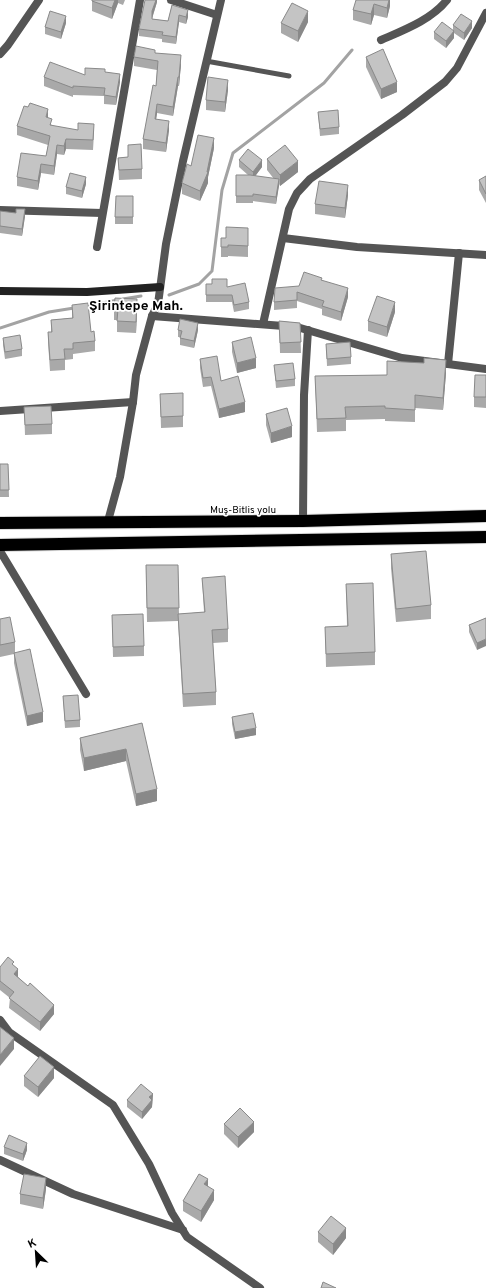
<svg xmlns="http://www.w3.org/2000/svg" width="486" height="1288" font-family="Overpass,sans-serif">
	<rect width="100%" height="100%" fill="#fff"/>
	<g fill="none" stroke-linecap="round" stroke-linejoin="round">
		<!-- stream -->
		<g stroke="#a3a3a3" stroke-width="3">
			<path d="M169,295l30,-11 13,-13 10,-81 11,-37 91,-70 28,-33"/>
			<path d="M123,299l18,-3"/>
			<path d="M86,306l32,-6"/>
			<path d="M0,328l49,-16 25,-4"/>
		</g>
		<!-- highway casing -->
		<g stroke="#dbdbdb" stroke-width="14">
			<g id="highway">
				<path d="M0,523l303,-2 183,-5"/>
				<path d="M0,545l486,-8"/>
			</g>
		</g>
		<!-- lane -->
		<path stroke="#555" stroke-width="5" d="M206,61l83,15"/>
		<!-- street -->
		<g stroke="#555" stroke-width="8">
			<path d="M171,0l46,15"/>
			<path d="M381,40c23,-10 50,-20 66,-40"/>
			<path d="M0,54l8,-9 31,-45"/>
			<path d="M0,210l102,3"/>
			<path d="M283,238l74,9 129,8"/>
			<path d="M97,247l43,-247"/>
			<path d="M152,316l145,11 105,31 84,11"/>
			<path d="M263,324l26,-115 8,-16 13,-14 92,-64 43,-33 12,-14 29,-55"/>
			<path d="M448,364l11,-111"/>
			<path d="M0,411l133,-9"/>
			<path d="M108,521l12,-44 13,-75 3,-27 16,-59 6,-12 8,-60 17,-83 38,-161"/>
			<path d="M303,521l1,-126 4,-65"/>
			<path d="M0,551l86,143"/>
			<path d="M0,1020l9,12 104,73 36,59 23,49 15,24 73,51"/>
			<path d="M0,1160l73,34 110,36"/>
		</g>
		<!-- secondary -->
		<path stroke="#222" stroke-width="8" d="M0,291l87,1 73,-5"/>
		<!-- highway -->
		<use href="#highway" stroke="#000" stroke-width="12"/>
	</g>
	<!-- wall -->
	<g fill="#a9a9a9">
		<path d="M92,0h33l-2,5 -5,-2 -6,16 -20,-8z"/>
		<path d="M157,0v2l-5,17 16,2 4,-16 16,12 -2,7 -7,-2 -3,22 -14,-2v-3l-23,-3v-7z"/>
		<path d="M390,0v6l-3,12 -13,-3 -3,10 -18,-5v-10z"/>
		<path d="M308,22l-10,20 -17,-9v-10z"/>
		<path d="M66,23l-5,16 -16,-5v-7z"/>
		<path d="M453,25l19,3 -8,12 -10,-7v5l-8,10 -12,-9v-7l19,-2z"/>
		<path d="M155,53l26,11 -2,22h-1l-5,30 -16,-3 -1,6 13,11 -3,22 -23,-3v-10l13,-53 1,-16 -23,-4v-9z"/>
		<path d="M366,57l31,35 -16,7 -15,-32z"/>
		<path d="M105,72l15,10 -4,23 -12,-1v-8l-31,-1v2l-29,-11v-9l41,-2z"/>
		<path d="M228,90l-3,22 -19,-2v-10z"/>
		<path d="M318,112l21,15v7l-19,2z"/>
		<path d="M48,118l4,8 42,7 -1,17 -27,-1 -2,6 -7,-1 -3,21 -13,-2 -3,17 -21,-4v-9l29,-21 2,-11 -31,-10v-9z"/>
		<path d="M128,145l14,24v10l-23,1 -1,-22 10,-1z"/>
		<path d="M214,148l-6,29v6l-8,18 -18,-7v-11l9,-17z"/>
		<path d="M267,159l31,13 -18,14 -1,-2 -3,20 -23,-3v2h-17v-28h12l-9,-8v-7l23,7 -7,9 19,3 -7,-9z"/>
		<path d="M486,176v27l-7,-13v-10z"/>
		<path d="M86,184l-4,14 -16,-4v-7z"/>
		<path d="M348,195l-3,23 -30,-4v-10z"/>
		<path d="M133,196v28h-18v-7z"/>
		<path d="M0,211l25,5 -3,20 -22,-3z"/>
		<path d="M221,238h27v19l-20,-1v1h-7z"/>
		<path d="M322,280l26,17 -7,24 -19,-6v-6l-25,-8v7l-23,2v-8l25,-16z"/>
		<path d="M206,284l21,3 22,15v7l-15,3 -2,-10h-26z"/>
		<path d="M72,305l19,27 4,9v10l-22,3v5l-8,1v10l-15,1 -2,-29v-10h3v-12l21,-2z"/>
		<path d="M114,309l23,1 -1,23 -19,-1v-12h-3z"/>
		<path d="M395,312l-8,25 -19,-6v-10z"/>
		<path d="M279,321l21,2 1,30h-21z"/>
		<path d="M178,330h20l-4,18 -14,-3v-8h-2z"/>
		<path d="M3,338l19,11v7l-17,3 -2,-14z"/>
		<path d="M232,342l24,26 -19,5 -5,-21z"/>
		<path d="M326,344l25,13v7l-24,2z"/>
		<path d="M200,359l45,53 -26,6 -8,-32 -8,1 -3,-19z"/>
		<path d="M274,365l21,14v7l-19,2z"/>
		<path d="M446,373l-3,37 -28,-2v14l-30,-1v-2l-39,1v11l-29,1 -2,-56 72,-1z"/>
		<path d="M486,375v33l-12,-1v-10z"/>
		<path d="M160,394l23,22v11l-22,1z"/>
		<path d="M24,407l28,17v10l-27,1z"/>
		<path d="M266,414l26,23 -21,6 -5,-18z"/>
		<path d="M0,464h8l1,33h-9z"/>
		<path d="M391,554l40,51v14l-35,3 -5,-54z"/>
		<path d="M146,565h32l1,49 25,-2 -2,-34 26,51v13l-15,1 3,49v13l-33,2 -5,-86 -31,1z"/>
		<path d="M346,584l29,68v13l-49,2 -1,-40 22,-1z"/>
		<path d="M112,615l32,31v10l-31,1z"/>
		<path d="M486,618l-9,32 -8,-18v-7z"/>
		<path d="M0,619l15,23v10l28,70 -16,4 -13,-63v-9l-14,3z"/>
		<path d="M63,696l17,24v7l-15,1z"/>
		<path d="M232,717l24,18 -21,4 -3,-15z"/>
		<path d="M142,723l15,78 -21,5 -10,-45 -42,10 -4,-21v-12z"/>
		<path d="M14,966l4,11 36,37 -14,17 -31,-23 1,-10 -10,-8v-23z"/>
		<path d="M24,1076l30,2 -16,19 -14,-11z"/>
		<path d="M153,1094l-1,13 -10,12 -15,-12v-7z"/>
		<path d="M224,1124l30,8 -16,16 -14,-14z"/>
		<path d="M4,1147l23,3 -4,11 -19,-7z"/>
		<path d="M208,1186l6,14 -13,22 -18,-11v-10z"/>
		<path d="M46,1189l-3,20 -23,-5v-10z"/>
		<path d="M318,1232l28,6 -13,17 -15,-13z"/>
	</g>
	<!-- shaded-wall -->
	<g fill="#898989">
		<path d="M115,0h3v3l-6,16v-11z"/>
		<path d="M156,0h1v2l-5,16v8v-15z"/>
		<path d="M389,0h1v6l-3,12v-10z"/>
		<path d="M374,4v11l-3,10v-11z"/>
		<path d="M188,10v7l-2,7v-7z"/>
		<path d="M308,11v11l-10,20v-11z"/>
		<path d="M179,15v7l-3,22v-7z"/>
		<path d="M66,16v7l-5,16v-7z"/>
		<path d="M472,21v7l-8,12v-7z"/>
		<path d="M454,31v7l-8,10v-7z"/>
		<path d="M181,55v9l-2,22v-9z"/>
		<path d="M120,74v8l-4,23v-8z"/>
		<path d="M178,77v9l-5,30v-9z"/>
		<path d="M228,80v10l-3,22v-10z"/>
		<path d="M397,82v10l-16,7v-10z"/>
		<path d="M157,104v9l-2,15v-9z"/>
		<path d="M48,109v10l-2,-2z"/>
		<path d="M169,121v9l-3,22v-9z"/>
		<path d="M214,138v10l-6,29v6l-8,18v-10l7,-19z"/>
		<path d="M66,139v10l-2,6v-9z"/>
		<path d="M57,145v9l-3,21v-9z"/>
		<path d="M262,160v7l-9,12v-7z"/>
		<path d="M298,161v11l-18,14v-11z"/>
		<path d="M41,164v9l-3,17v-9z"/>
		<path d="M86,177v7l-4,14v-7z"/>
		<path d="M279,179v7l-3,18v-7z"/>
		<path d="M348,185v10l-3,23v-10z"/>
		<path d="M25,209v7l-3,20v-7z"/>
		<path d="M348,288v9l-7,24v-9z"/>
		<path d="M137,299v11l-1,23v-11z"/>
		<path d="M395,302v10l-8,25v-10z"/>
		<path d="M198,323v7l-4,18v-7z"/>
		<path d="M256,358v10l-19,5v-10z"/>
		<path d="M446,360v13l-3,37v-12z"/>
		<path d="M245,402v10l-26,6v-9z"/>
		<path d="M292,426v11l-21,6v-10z"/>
		<path d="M486,639v7l-9,4v-7z"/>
		<path d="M43,712v10l-16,4v-10z"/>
		<path d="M256,728v7l-21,4v-7z"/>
		<path d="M126,749v12l-42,10v-13z"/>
		<path d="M157,789v12l-21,5v-12z"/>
		<path d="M18,969v10l-4,-5z"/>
		<path d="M54,1005v9l-14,17v-9z"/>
		<path d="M14,1038v11l-14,17v-11z"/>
		<path d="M54,1067v11l-16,19v-10z"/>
		<path d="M153,1094l-1,13 -10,12v-7l7,-15z"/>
		<path d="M254,1122v10l-16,16v-11z"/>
		<path d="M27,1143v7l-4,11v-7z"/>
		<path d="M46,1178v11l-3,20v-11z"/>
		<path d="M208,1179v10l-4,-5z"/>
		<path d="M214,1190v10l-13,22v-11z"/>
		<path d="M346,1228v10l-13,17v-11z"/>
	</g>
	<!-- building -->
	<g fill="#c4c4c4" stroke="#898989">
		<path d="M92,0h23l-3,8 -20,-7z"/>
		<path d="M145,0h11l-4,11v8l16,2 4,-16 16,5 -2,7 -7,-2 -3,22 -14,-2 1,-3 -24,-3z"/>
		<path d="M356,0h33l-2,8 -13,-4 -3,10 -18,-4z"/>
		<path d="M292,3l16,8 -10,20 -17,-8z"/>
		<path d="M50,11l16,5 -5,16 -16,-5z"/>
		<path d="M461,14l11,7 -8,12 -11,-8z"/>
		<path d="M442,22l12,9 -8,10 -12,-9z"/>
		<path d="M136,46l19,4v3l26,2 -2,22h-1l-5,30 -16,-3 -2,15 14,2 -3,22 -23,-4 10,-54 3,1 2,-25 -24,-4z"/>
		<path d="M383,49l14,33 -16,7 -15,-32z"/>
		<path d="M50,62l35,13v-7l20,1v3l15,2 -4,23 -12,-2 1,-7 -32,-2v2l-29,-11z"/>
		<path d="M208,77l20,3 -3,22 -19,-2z"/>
		<path d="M30,103l18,6 -2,8 6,2 -2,6 28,5v-7l16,1 -1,16 -27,-1 -2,7 -7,-1 -3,21 -13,-2 -3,17 -21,-4 4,-24 25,3 4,-20 -33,-10 7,-20 4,1z"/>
		<path d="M338,110l1,17 -19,2 -2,-17z"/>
		<path d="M198,135l16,3 -7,34h1l-8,19 -18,-8 5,-19 4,2z"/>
		<path d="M141,144l1,25 -23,1 -1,-12 10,-1v-12z"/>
		<path d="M285,145l13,16 -18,14 -13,-16z"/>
		<path d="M248,149l14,11 -9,12 -14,-12z"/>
		<path d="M70,173l16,4 -4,14 -16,-4z"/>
		<path d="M236,175h14l29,4 -3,18 -23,-3v2h-17z"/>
		<path d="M486,176v18l-7,-14z"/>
		<path d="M319,181l29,4 -3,23 -30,-4z"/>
		<path d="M116,196h17v21h-18z"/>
		<path d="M16,209h9l-3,20 -22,-3v-15l16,2z"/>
		<path d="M226,227l22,1v18l-20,-1v2h-7v-9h5z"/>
		<path d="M304,272l18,6 -1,2 27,8 -7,24 -19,-6 2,-5 -27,-9v8l-23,2 1,-14 24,-2z"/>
		<path d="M212,279h15v8l18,-4 4,19 -15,3 -2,-10h-26v-11h6z"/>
		<path d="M377,296l18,6 -8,25 -19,-6z"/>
		<path d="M115,298l22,1 -1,23 -19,-1 1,-12h-4z"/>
		<path d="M88,303l3,29 3,-1 1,10 -22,2v6h-9l1,10 -15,1 -2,-28h4l-1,-12 22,-2 -1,-13z"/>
		<path d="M180,319l18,4 -4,18 -14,-3 2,-7 -4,-1z"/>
		<path d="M279,321l21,2 1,19 -21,1z"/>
		<path d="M20,335l2,14 -17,3 -2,-14z"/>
		<path d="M251,337l5,21 -19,5 -5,-21z"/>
		<path d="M350,342l1,15 -24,2 -1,-15z"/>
		<path d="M217,356l4,25 17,-5 7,26 -26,7 -8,-32 -8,1 -3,-19z"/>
		<path d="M424,358l22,2 -3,38 -28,-3v15l-30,-2v-2l-40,1 1,11 -29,1 -2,-43 72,-1v-14l37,2z"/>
		<path d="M293,363l2,16 -19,2 -2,-16z"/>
		<path d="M475,375h11v22h-12z"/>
		<path d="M183,393v23l-22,1 -1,-23z"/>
		<path d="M51,406l1,18 -27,1 -1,-18z"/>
		<path d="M287,408l5,18 -21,7 -5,-19z"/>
		<path d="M0,464h8l1,26h-9z"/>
		<path d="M426,551l5,54 -35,4 -5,-55z"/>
		<path d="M146,565h32l1,43h-32z"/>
		<path d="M225,576l3,53 -16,1 4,62 -33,2 -5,-80 27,-2 -3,-34z"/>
		<path d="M373,583l2,69 -49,2 -1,-27 23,-1 -2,-42z"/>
		<path d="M143,614l1,32 -31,1 -1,-32z"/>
		<path d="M10,617l5,25 -15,3v-26z"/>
		<path d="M486,618v21l-9,4 -8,-18z"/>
		<path d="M30,649l13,63 -16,4 -13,-63z"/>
		<path d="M78,695l2,25 -15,1 -2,-25z"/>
		<path d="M253,713l3,15 -21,4 -3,-15z"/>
		<path d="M142,723l15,66 -21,5 -10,-45 -42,9 -4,-20z"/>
		<path d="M8,957l6,5 -2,2 6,5 -4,5 14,12 2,-3 24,22 -14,17 -31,-24 5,-6 -14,-11v-14z"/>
		<path d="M0,1027l14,11 -14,17z"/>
		<path d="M40,1056l14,11 -16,20 -14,-11z"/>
		<path d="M141,1084l12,10 -4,3 3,3 -10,12 -15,-12z"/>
		<path d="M240,1108l14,14 -16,15 -14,-13z"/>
		<path d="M9,1135l18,8 -4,11 -19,-7z"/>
		<path d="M24,1174l22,4 -3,20 -23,-4z"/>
		<path d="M199,1174l9,5 -4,5 10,6 -13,21 -18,-10z"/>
		<path d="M331,1216l15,12 -13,16 -15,-12z"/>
		<path d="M323,1282l13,6h-15z"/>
	</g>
	<g text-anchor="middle" stroke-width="3.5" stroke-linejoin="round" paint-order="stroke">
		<!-- street labels -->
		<g font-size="10" fill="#000" stroke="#fff">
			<text x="243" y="513">Muş-Bitlis yolu</text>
		</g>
		<!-- district labels -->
		<g font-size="14" font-weight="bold" fill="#000" stroke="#fff">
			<text x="136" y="310">Şirintepe Mah.</text>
		</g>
	</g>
	<!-- north arrow -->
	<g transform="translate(36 1252) rotate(335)" stroke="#ffffff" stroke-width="3" paint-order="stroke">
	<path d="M0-3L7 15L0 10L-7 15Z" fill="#000000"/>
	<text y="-6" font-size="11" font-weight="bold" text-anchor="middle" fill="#000000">K</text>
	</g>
</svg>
